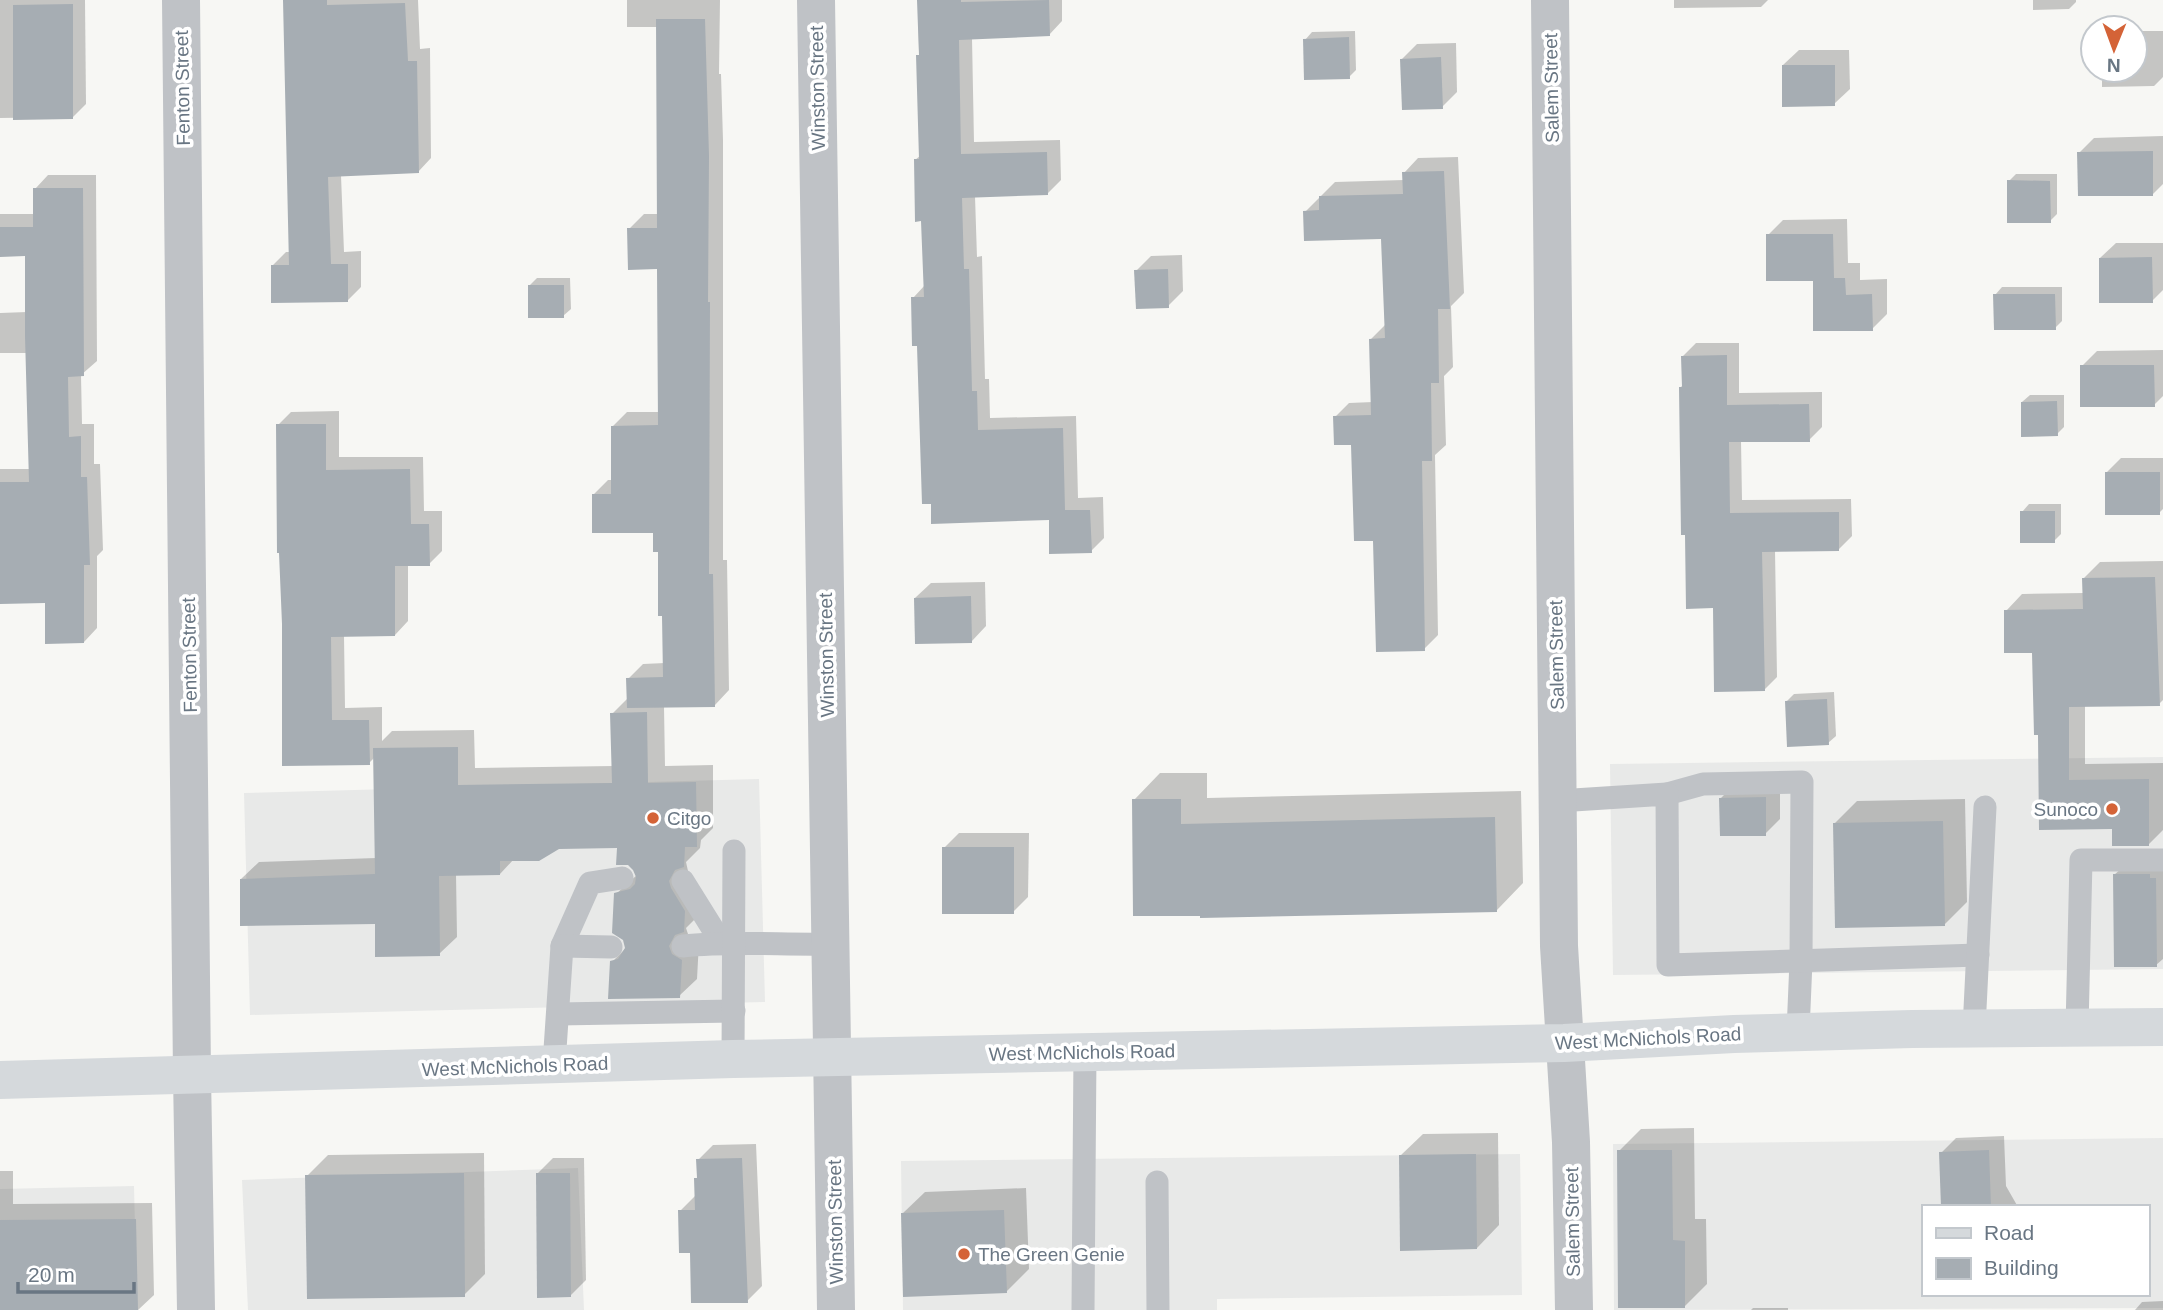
<svg xmlns="http://www.w3.org/2000/svg" width="2163" height="1310" font-family="Helvetica,sans-serif">
	<rect width="100%" height="100%" fill="#f7f7f4"/>
	<!-- built -->
	<g fill="#e8e9e8" fill-rule="evenodd">
		<path d="M2163,757v212l-550,6 -3,-211z"/>
		<path d="M759,779l6,223 -515,13 -6,-222z"/>
		<path d="M2163,1138v170l-549,2 -1,-166zM1923,1207h224v87h-224z"/>
		<path d="M1520,1154l2,141 -305,4v11h-314l-2,-149z"/>
		<path d="M578,1168l6,142h-336l-6,-130z"/>
		<path d="M134,1186l3,124h-137v-121z"/>
	</g>
	<!-- shadow -->
	<g fill="#0003">
		<path d="M0,0h85l1,104 -13,13 -73,1z"/>
		<path d="M284,0h134l2,49 10,-1 1,110 -13,14 -77,3 3,77 17,-1v36l-13,13 -76,-34 14,-14h4z"/>
		<path d="M627,0h93l-1,74h2l2,66v420h4l2,130 -14,15 -51,1 1,60 48,-1v63l-12,12 -1,8 -14,14 2,9 14,22 -1,20 -15,15 3,9 10,5 -2,37 -18,17 -67,-34 15,-15 -11,-53 21,-19 -18,-29 -60,1 -45,12 -14,15h-44l1,63 -18,17 -62,-32 -136,-43 18,-17 117,-4 -1,-101 -6,6 -85,1v-140l-6,-199 13,-13 48,-1v46h84l1,54h18v40l-13,13h-21v57l-13,14h-51l1,73 37,-1v34l10,-10 82,-1 1,38 138,-2 -1,-52 17,-17 -1,-18 15,-15 22,-1 -6,-113 -4,-19 -62,-36 15,-15h5l-1,-53 15,-15h33l-1,-144 -30,-39 15,-15h15l-2,-187h-30z"/>
		<path d="M918,0h144v21l-13,14 -77,3 2,104 86,-2 1,40 -14,14 -72,2 2,61 5,-1 3,123h4l1,39 86,-2 2,82 25,-1 1,41 -13,13 -41,-33 -117,4 -14,-178 -6,-46 12,-13 -2,-65 -8,-60 6,-5z"/>
		<path d="M1674,0h94l-7,7 -87,1z"/>
		<path d="M2033,0h43v2l-7,7 -36,1z"/>
		<path d="M1355,31l1,39 -7,7 -44,-37 7,-8z"/>
		<path d="M2135,31h28v46l-9,9 -52,1v-17h33z"/>
		<path d="M1456,43l1,49 -15,15 -40,-48 15,-15z"/>
		<path d="M1799,50h50l1,39 -16,15 -51,-39z"/>
		<path d="M2163,136v48l-10,10 -74,-41 15,-15z"/>
		<path d="M1458,157l6,136 -13,13 2,61 -9,9 2,69 -11,10 3,180 -14,14 -49,-110 -22,-96 -18,-26 14,-14 24,-1 -2,-63 14,-14 -2,-87 -78,-26 30,-30 69,-2v-7l14,-15z"/>
		<path d="M2016,174h41v40l-7,7 -41,-40z"/>
		<path d="M48,175h48l1,186 -16,14 1,49h12v40h6l3,86 -6,6v72l-13,14 -38,-41 -46,1v-133h30l-3,-116h-27v-40l27,-1v-57h-27v-41h35v-25z"/>
		<path d="M1847,219l1,44h12v17l27,-1v35l-15,15 -104,-94 15,-15z"/>
		<path d="M2116,243h47v47l-11,11 -52,-43z"/>
		<path d="M1182,255l1,36 -15,15 -32,-35 15,-15z"/>
		<path d="M537,278h33l1,31 -8,7 -33,-31z"/>
		<path d="M2002,287h60v34l-7,7 -60,-33z"/>
		<path d="M1696,343h43v50l83,-1v35l-13,13h-68l1,60 109,-1 1,37 -13,13 -64,1 2,127 -13,13 -49,-83 -34,-220 2,-2v-29z"/>
		<path d="M2163,350v46l-9,9 -72,-39 15,-15z"/>
		<path d="M2030,395h34v32l-7,7 -35,-32z"/>
		<path d="M2121,458h42v51l-4,4 -53,-40z"/>
		<path d="M2029,504h32v30l-7,7 -32,-29z"/>
		<path d="M2163,561v139l-4,4 -74,1v59l78,-1v67l-14,14 -35,-17 -73,1 -1,-94 -6,-83 -28,-40 16,-17 62,-1v-15l16,-16z"/>
		<path d="M985,582l1,44 -15,16 -56,-44 16,-15z"/>
		<path d="M1834,692l2,44 -8,7 -41,-42 7,-7z"/>
		<path d="M1160,773h47v25l314,-7 2,92 -26,27 -296,6 -67,-116z"/>
		<path d="M1780,782v37l-15,15 -44,-36 15,-15z"/>
		<path d="M1965,799l2,103 -22,22 -111,-100 23,-23z"/>
		<path d="M959,833h70l-1,64 -15,15 -69,-64z"/>
		<path d="M2122,868h34v3h7v88l-7,6 -42,-90z"/>
		<path d="M1694,1128l1,91h11l1,65 -22,22 -66,-155 22,-22z"/>
		<path d="M1498,1133l1,92 -22,23 -77,-92 23,-22z"/>
		<path d="M2004,1136l2,50 12,21h-75l-2,-54 15,-15z"/>
		<path d="M756,1144l6,142 -15,15 -55,-50 -12,-40 15,-15 1,-17 2,-3v-16l15,-15z"/>
		<path d="M484,1153l1,121 -21,21 -157,-119 21,-21z"/>
		<path d="M553,1158h31l2,122 -15,15 -33,-122z"/>
		<path d="M0,1171h13v33l139,-1 2,92 -16,15h-138z"/>
		<path d="M1026,1188l3,81 -23,23 -104,-78 23,-22z"/>
		<path d="M2163,1301v9h-28l7,-8z"/>
		<path d="M1753,1308h35v2h-37z"/>
	</g>
	<!-- building -->
	<g fill="#a6adb3">
		<path d="M283,0h44v5l78,-2 3,58h9l2,112 -91,4 3,87h17v38l-77,1v-38h18z"/>
		<path d="M917,0h44v2l88,-2 1,36 -91,4 2,114 86,-2 1,43 -86,3 2,71h5l3,122h5l1,39 85,-2 2,82h25l2,43 -43,1v-34l-118,4v-20h-9l-5,-158h-5l-1,-49h13l-3,-76 -6,1 -1,-63h5l-3,-104h3z"/>
		<path d="M73,4v115l-60,1v-115z"/>
		<path d="M656,19h49l4,137 -1,146h2l-1,272h4l2,133 -88,1 -1,-30 37,-1 -1,-61h-4v-64h-5v-19h-61v-39h19v-68l47,-1 -1,-156 -29,1 -1,-42h30z"/>
		<path d="M1349,37l1,42 -46,1 -1,-41z"/>
		<path d="M1441,57l2,52 -41,1 -2,-51z"/>
		<path d="M1782,65h53v41l-53,1z"/>
		<path d="M2153,151v45h-75l-1,-44z"/>
		<path d="M1444,171l6,138h-12l1,74h-8l1,78h-10l3,190 -49,1 -3,-111h-19l-3,-96h-17l-1,-29 38,-1 -2,-76 16,-1 -4,-99 -77,2 -1,-30 16,-1v-14l84,-2 -1,-22z"/>
		<path d="M2007,180l43,1 1,42h-44z"/>
		<path d="M33,188h50l1,188 -16,1 1,60 12,-1v41h6l3,88h-6v78l-39,1v-41l-45,1v-122h29l-4,-146v-80l-25,1v-30h33z"/>
		<path d="M1766,234h67l1,44h11l1,17 26,-1 1,37h-60v-50h-47z"/>
		<path d="M2152,257l1,46h-54v-45z"/>
		<path d="M1168,269l1,39 -33,1 -2,-39z"/>
		<rect x="528" y="285" width="36" height="33"/>
		<path d="M1993,294h62l1,36h-62z"/>
		<path d="M1727,355v50l82,-1 1,38h-81l1,71 109,-1v39l-77,1 3,139 -51,1 -1,-84 -27,1 -1,-74h-4l-2,-148h3l-1,-31z"/>
		<path d="M2080,365h74l1,42h-75z"/>
		<path d="M2057,401l1,35 -37,1v-35z"/>
		<path d="M276,424h50v46l84,-1 1,55h18l1,42h-35v70l-64,1 1,83h37l1,45 -88,1v-142l-3,-71h-2z"/>
		<rect x="2105" y="472" width="55" height="43"/>
		<rect x="2020" y="511" width="35" height="32"/>
		<path d="M2155,577l5,129 -91,1v73l80,-1v67h-37v-17l-73,1 -1,-95h-4l-2,-82h-28v-43l79,-1 -1,-31z"/>
		<path d="M971,596l1,47 -57,1 -1,-46z"/>
		<path d="M1827,699l2,46 -42,2 -2,-46z"/>
		<path d="M647,712l1,71 48,-1 1,65h-12l-1,20 -9,3 -6,11 2,7 14,23 -1,21 -9,3 -6,11 3,8 10,6 -2,38 -72,1 2,-38 8,-2 7,-11 -2,-8 -11,-7 2,-40 16,-4 5,-5 1,-7 -3,-7 -5,-5h-12l1,-17 -58,1 -20,12h-39v14l-61,1 1,80 -65,1v-33l-135,2v-47l135,-5 -2,-126 85,-1v38l154,-2 -2,-70z"/>
		<path d="M1766,797v39h-46l-1,-38z"/>
		<path d="M1132,799h49v25l314,-7 2,95 -297,6v-2h-67z"/>
		<path d="M1943,821l2,105 -110,2 -2,-105z"/>
		<rect x="942" y="847" width="72" height="67"/>
		<path d="M2113,874h37v4h6l1,89h-43z"/>
		<path d="M1617,1150h55l1,90 12,1v67h-67z"/>
		<path d="M1989,1150l2,57h-50l-2,-55z"/>
		<path d="M1476,1154l1,95 -77,2 -1,-96z"/>
		<path d="M742,1158l6,145h-57l-1,-50h-11l-1,-43h17l-1,-32h3l-1,-19z"/>
		<path d="M464,1173l1,124 -158,2 -2,-124z"/>
		<path d="M536,1173h34l1,124 -34,1z"/>
		<path d="M1004,1210l3,83 -104,4 -2,-84z"/>
		<path d="M136,1219l2,91h-138v-90z"/>
	</g>
	<g fill="none" stroke-linecap="round" stroke-linejoin="round">
		<!-- lane -->
		<g stroke="#bfc2c6" stroke-width="23">
			<path d="M1667,794l36,-10 99,-2 -1,179 -3,71"/>
			<path d="M1558,801l109,-7 1,171 310,-10"/>
			<path d="M683,881l38,61"/>
			<path d="M562,946l28,-63 32,-5"/>
			<path d="M683,946c49,-5 98,-1 147,-2"/>
			<path d="M558,1014l176,-3"/>
			<path d="M2077,1028l4,-168h82"/>
			<path d="M1974,1029l11,-222"/>
			<path d="M733,1059l1,-208"/>
			<path d="M554,1064l8,-118 49,1"/>
			<path d="M1157,1182l1,128"/>
			<path d="M1083,1310l2,-258"/>
		</g>
		<!-- street -->
		<g stroke="#bfc2c6" stroke-width="38">
			<path d="M181,0l11,1075 4,235"/>
			<path d="M816,0l20,1310"/>
			<path d="M1550,0l9,946 12,196 3,168"/>
		</g>
		<!-- secondary -->
		<path stroke="#d5d9dc" stroke-width="38" d="M0,1080l733,-21 831,-16 170,-9 178,-5 251,-2"/>
	</g>
	<!-- markers -->
	<g fill="#d46337" stroke="#fff" stroke-width="2.5">
		<circle cx="2112" cy="809" r="7"/>
		<circle cx="653" cy="818" r="7"/>
		<circle cx="964" cy="1254" r="7"/>
	</g>
	<g text-anchor="middle" stroke-width="7" stroke-linejoin="round" paint-order="stroke">
		<!-- street labels -->
		<g font-size="19" fill="#697683" stroke="#fff">
			<text transform="translate(182 88) rotate(-91)" y="7">Fenton Street</text>
			<text transform="translate(817 88) rotate(-91)" y="7">Winston Street</text>
			<text transform="translate(1551 88) rotate(-91)" y="7">Salem Street</text>
			<text transform="translate(189 655) rotate(-91)" y="7">Fenton Street</text>
			<text transform="translate(826 655) rotate(-91)" y="7">Winston Street</text>
			<text transform="translate(1556 655) rotate(-91)" y="7">Salem Street</text>
			<text transform="translate(1648 1038) rotate(-3)" y="7">West McNichols Road</text>
			<text transform="translate(1082 1052) rotate(-1)" y="7">West McNichols Road</text>
			<text transform="translate(515 1066) rotate(-2)" y="7">West McNichols Road</text>
			<text transform="translate(835 1222) rotate(-91)" y="7">Winston Street</text>
			<text transform="translate(1572 1222) rotate(-91)" y="7">Salem Street</text>
		</g>
		<!-- poi labels -->
		<g font-size="19" fill="#697683" stroke="#fff" text-anchor="start">
			<text x="2098" y="816" text-anchor="end">Sunoco</text>
			<text x="667" y="825">Citgo</text>
			<text x="978" y="1261">The Green Genie</text>
		</g>
	</g>
	<!-- legend -->
	<rect x="1922" y="1205" width="228" height="91" fill="#ffffff" stroke="#c3c8cd" stroke-width="2"/>
	<rect x="1936" y="1228" width="35" height="10" fill="#d5d9dc" stroke="#c3c8cd" stroke-width="2"/>
	<text x="1984" y="1240" font-size="21" fill="#697683">Road</text>
	<rect x="1936" y="1258" width="35" height="21" fill="#a6adb3" stroke="#c3c8cd" stroke-width="2"/>
	<text x="1984" y="1275" font-size="21" fill="#697683">Building</text>
	<!-- north arrow -->
	<g transform="translate(2114 49) rotate(181)"><circle r="33" fill="#ffffff" stroke="#c3c8cd" stroke-width="2"/>
	<path d="M0-5L12 26L0 18L-12 26Z" fill="#d46337"/>
	<text y="-10" font-size="19" font-weight="bold" text-anchor="middle" fill="#697683">N</text>
	</g>
	<!-- scale -->
	<path d="M18 1282v10h116v-10" fill="none" stroke="#697683" stroke-width="3.5"/>
	<text x="28" y="1282" font-size="21" fill="#697683" stroke="#ffffff" stroke-width="5" paint-order="stroke">20 m</text>
</svg>
